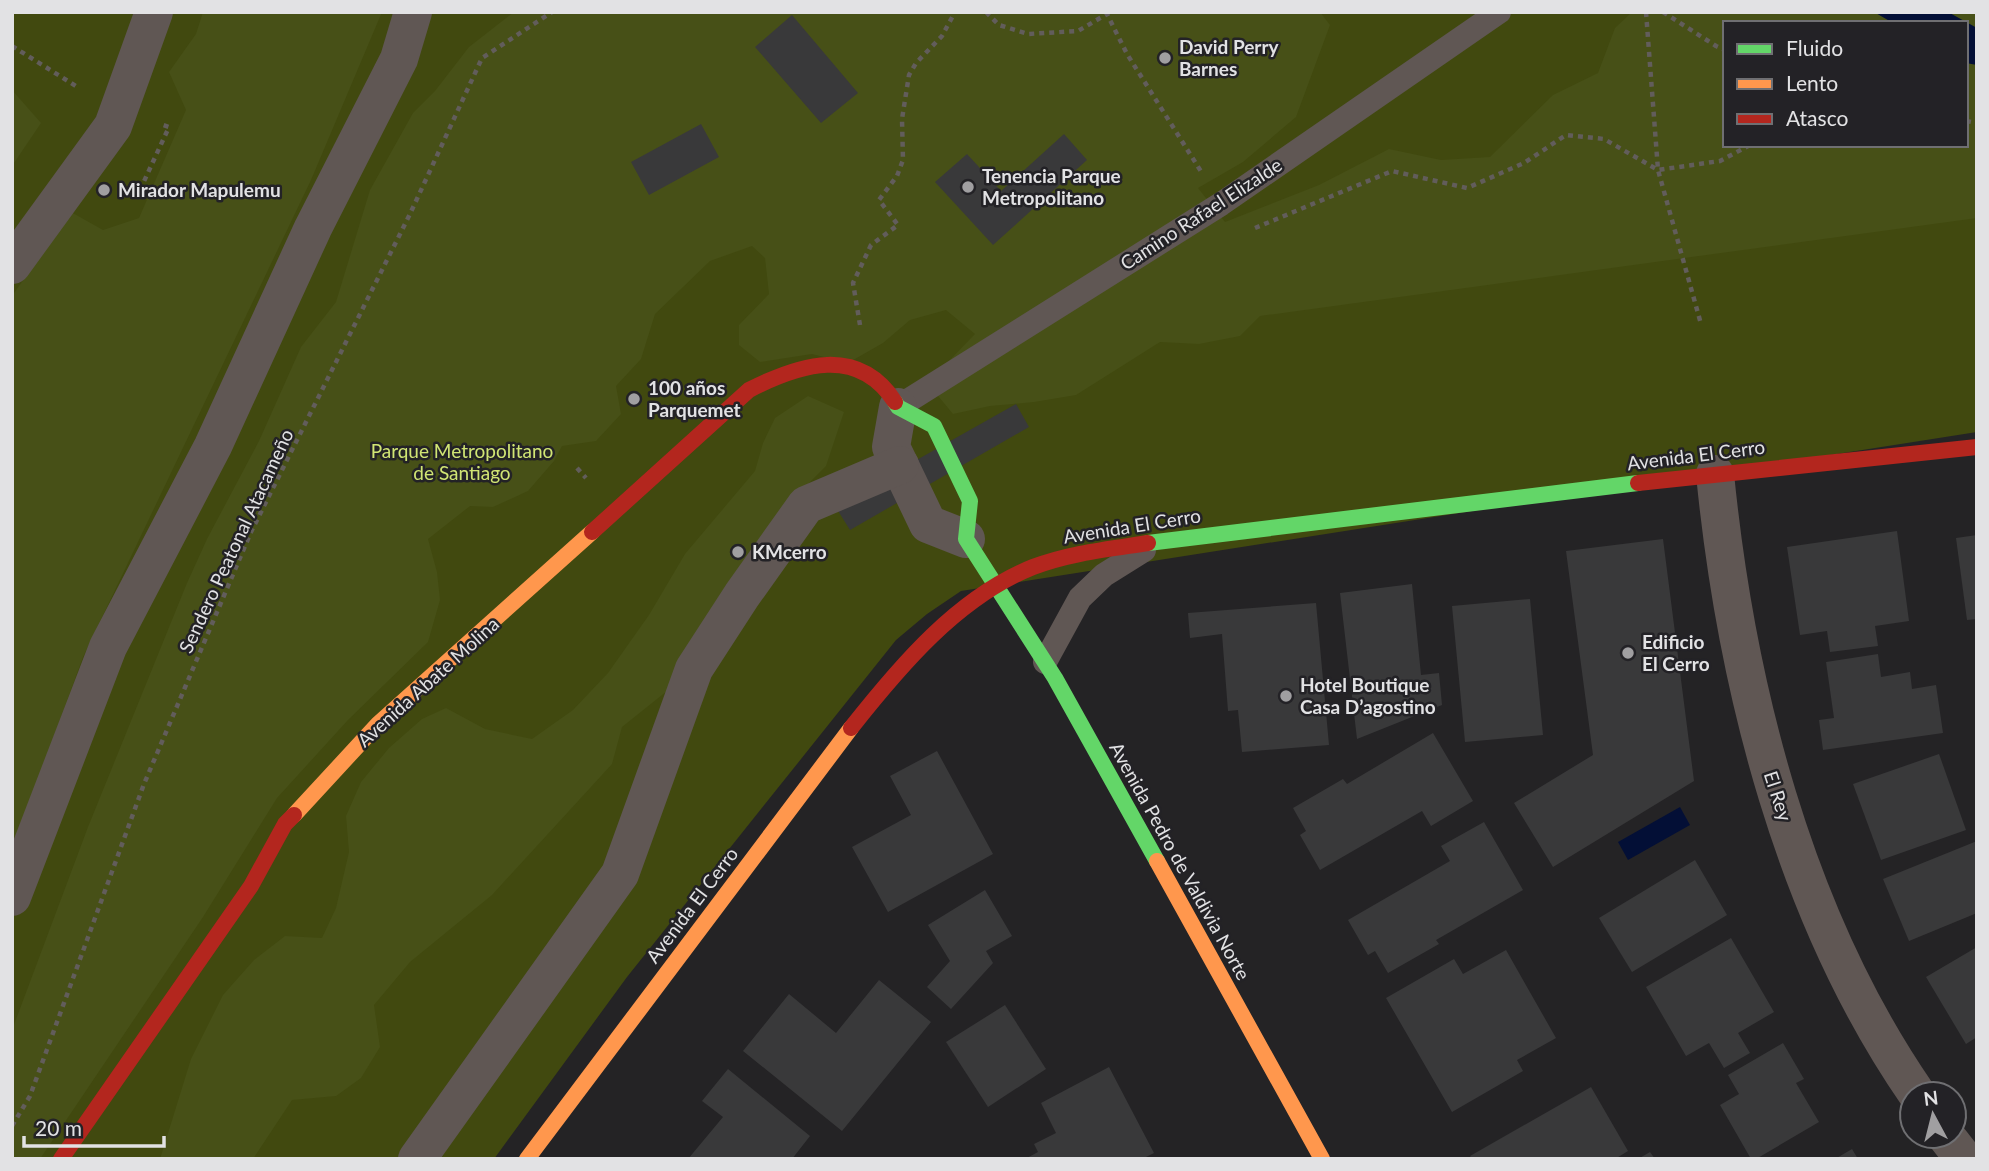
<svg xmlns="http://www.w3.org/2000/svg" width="1989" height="1171" font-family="Lato,sans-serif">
	<rect width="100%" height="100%" fill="#242325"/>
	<!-- green -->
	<path fill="#41490f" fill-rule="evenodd" d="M12,12h1965v420l-1016,159 -34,23 -31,26 -269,337 -133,182h-482zM1725,23h241v122h-241z"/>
	<!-- forest -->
	<g fill="#475017" fill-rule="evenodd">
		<path d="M203,12h179l-71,168 -228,477 -71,194v-555l59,-84 32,18 36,-12 47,-108 -17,-38 27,-38z"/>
		<path d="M514,12h806l10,13 -34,92 -53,45 -45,26 27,34 94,-37 70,-36 52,11 49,-3 63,-62 45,-22 17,-45 17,-16h345v206l-717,98 -20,20 -41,8 -39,-2 -84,53 -42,7 -44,4 -37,8 -19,-23 10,-25 31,-32 -29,-24 -36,10 -27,23 -35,20 -36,-9 -52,8 -21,-17v-20l30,-31 -4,-36 -13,-12 -42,15 -55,53 -14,45 -25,27 5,28 -25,27 -34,5 -8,15 -26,30 -35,16 -23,-1 -42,33 9,33 3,28 -12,42 -80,78 -71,78 -74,119 -163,242h-28v-129l76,-203 99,-244 20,-44 52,-98 42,-94 35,-45 34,-112 43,-77 22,-22 34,-44zM1725,23h241v122h-241z"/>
		<path d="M12,90l29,33 -29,43z"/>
		<path d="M808,396l36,16 -18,54 -42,42 -117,183 -45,36 -10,37 -120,131 -82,67 -36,43 6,42 -19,31 -25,18 -44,4 -39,59h-93l31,-100 32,-64 31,-35 31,-24 37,2 14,-30 13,-56 -3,-36 15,-34 28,-34 33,-29 24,-11 39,21 47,10 41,-29 35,-37 41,-58 36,-61 70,-83 8,-28 12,-25z"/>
	</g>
	<!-- water -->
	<g fill="#030f36">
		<path d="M1874,12h74l29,16v37l-11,-2v-40h-73z"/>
		<path d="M1680,807l10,18 -62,35 -10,-18z"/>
	</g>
	<!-- building -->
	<g fill="#39393a">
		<path d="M792,15l66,78 -37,30 -66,-76z"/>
		<path d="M701,124l18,33 -70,38 -18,-33z"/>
		<path d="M1064,134l23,26 -94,85 -58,-63 32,-28 34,37z"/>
		<path d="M1016,404l13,23 -179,103 -15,-24z"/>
		<path d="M1897,531l12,90 -34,5 3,20 -48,6 -3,-21 -27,4 -13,-88z"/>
		<path d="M1977,535v84l-10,1 -11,-82z"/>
		<path d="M1663,539l31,242 -141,86 -39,-64 79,-48 -27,-204z"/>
		<path d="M1412,584l9,91 18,-2 3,32 -85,34 -17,-146z"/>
		<path d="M1530,599l13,136 -78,7 -13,-136z"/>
		<path d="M1316,603l13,142 -87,7 -4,-42 -10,1 -6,-77 -32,4 -2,-25z"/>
		<path d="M1878,654l3,23 29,-5 2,17 24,-4 7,48 -120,17 -4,-30 15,-2 -8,-56z"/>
		<path d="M1433,733l40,68 -42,25 -9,-15 -102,59 -20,-35 6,-4 -13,-23 50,-29 4,5z"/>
		<path d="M937,751l56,103 -105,58 -36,-65 59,-32 -21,-39z"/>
		<path d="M1939,754l27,76 -85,30 -28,-76z"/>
		<path d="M1484,822l39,68 -87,50 3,4 -51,29 -13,-22 -7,4 -20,-35 102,-59 -9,-15z"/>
		<path d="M1977,841v72l-68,28 -26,-62z"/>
		<path d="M1695,860l32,55 -95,57 -33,-54z"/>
		<path d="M985,890l27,46 -26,15 7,12 -42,46 -24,-22 23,-26 -22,-36z"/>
		<path d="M1731,938l43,74 -36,21 12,20 -26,15 -15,-25 -23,13 -40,-69z"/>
		<path d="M1977,947v90l-11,7 -40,-67z"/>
		<path d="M1506,950l50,88 -39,22 6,11 -71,41 -66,-114 68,-39 9,15z"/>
		<path d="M879,980l52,42 -89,109 -99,-80 46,-57 47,39z"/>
		<path d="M1005,1005l41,64 -58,38 -42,-65z"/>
		<path d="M1783,1043l21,36 -8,4 23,39 -63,37h-5l-31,-54 19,-11 -11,-19z"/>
		<path d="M1109,1067l45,86 -12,6h-117l13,-7 -4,-8 22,-11 -15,-30z"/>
		<path d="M728,1069l82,67 -18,23h-104l35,-42 -21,-16z"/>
		<path d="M1591,1087l37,64 -13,8h-143l-2,-3z"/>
		<path d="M1852,1149l6,10h-23z"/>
		<path d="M1650,1152l5,7h-17z"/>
	</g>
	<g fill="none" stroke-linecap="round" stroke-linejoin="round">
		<!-- path -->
		<g stroke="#625d5b" stroke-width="4.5" stroke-dasharray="5 5" stroke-linecap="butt">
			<path d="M986,12l13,13 29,9 50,-3 29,-17 20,40 75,119"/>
			<path d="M1646,12l12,158 43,154"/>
			<path d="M1663,12l53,34 9,4"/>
			<path d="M12,46l67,42"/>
			<path d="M1966,121l11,2"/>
			<path d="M140,190l29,-63 -9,-3"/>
			<path d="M1255,228l137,-57 75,17 57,-25 42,-28 38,4 54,31 62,-9 30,-16"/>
			<path d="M860,325l-7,-42 18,-38 27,-20 -19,-25 18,-24 6,-16 -1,-41 7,-44 7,-12 26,-27 13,-24"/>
			<path d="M577,468l9,10"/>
			<path d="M12,1126l18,-30 114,-312 107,-252 159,-318 72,-156 70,-46"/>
		</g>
		<!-- lane -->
		<g stroke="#605754" stroke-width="24">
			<path d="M898,407l323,-203 278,-192"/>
			<path d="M1045,662l35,-64 24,-23 40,-25"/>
		</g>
		<!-- street -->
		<g stroke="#605754" stroke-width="38">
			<path d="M12,265l101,-139 41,-114"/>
			<path d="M898,407l-7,40 37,77 38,15"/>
			<path d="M1715,474c21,212 79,442 202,620"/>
			<path d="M12,897l96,-250 105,-201 100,-218 86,-169 14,-47"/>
			<path d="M1946,1136l18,23"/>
			<path d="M417,1159l203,-285 74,-205 48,-74 64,-90 94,-40"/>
		</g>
		<!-- fast -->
		<g stroke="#63d668" stroke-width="16">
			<path d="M895,402l3,5 36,19 36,75 -4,38 89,139 102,183"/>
			<path d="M1148,543l490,-60"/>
		</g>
		<!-- slow -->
		<g stroke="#ff974d" stroke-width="16">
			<path d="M294,815l84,-91 214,-192"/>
			<path d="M1157,861l165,298"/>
			<path d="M527,1159l324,-431"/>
		</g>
		<!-- jam -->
		<g stroke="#b3261e" stroke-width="16">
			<path d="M1638,483l339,-36"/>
			<path d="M592,532l157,-142c51,-26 109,-45 146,12"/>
			<path d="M851,728c49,-62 107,-131 182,-161 37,-14 76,-18 115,-24"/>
			<path d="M61,1159l190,-273 34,-62 9,-9"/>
		</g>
	</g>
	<!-- markers -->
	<g fill="#a09fa1" stroke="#232226" stroke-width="2.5">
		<circle cx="1165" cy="58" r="7"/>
		<circle cx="968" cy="187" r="7"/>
		<circle cx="104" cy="190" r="7"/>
		<circle cx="634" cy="399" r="7"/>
		<circle cx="738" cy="552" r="7"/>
		<circle cx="1628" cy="653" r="7"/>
		<circle cx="1286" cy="696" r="7"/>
	</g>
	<g text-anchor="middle" stroke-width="5" stroke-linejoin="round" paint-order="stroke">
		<!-- poi labels -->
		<g font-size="19" font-weight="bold" fill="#e2e2e4" stroke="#232226" text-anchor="start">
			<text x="1179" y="54">David Perry<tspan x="1179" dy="22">Barnes</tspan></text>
			<text x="982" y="183">Tenencia Parque<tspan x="982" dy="22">Metropolitano</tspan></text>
			<text x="118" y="197">Mirador Mapulemu</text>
			<text x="648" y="395">100 años<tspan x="648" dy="22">Parquemet</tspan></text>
			<text x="752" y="559">KMcerro</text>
			<text x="1642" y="649">Edificio<tspan x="1642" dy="22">El Cerro</tspan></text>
			<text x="1300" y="692">Hotel Boutique<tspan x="1300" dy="22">Casa D’agostino</tspan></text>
		</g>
		<!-- street labels -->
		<g font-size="19" fill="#e2e2e4" stroke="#232226">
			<text transform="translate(1201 214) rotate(-33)" y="7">Camino Rafael Elizalde</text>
			<text transform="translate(1696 455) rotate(-7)" y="7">Avenida El Cerro</text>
			<text transform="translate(1132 526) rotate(-9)" y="7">Avenida El Cerro</text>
			<text transform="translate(236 541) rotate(-65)" y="7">Sendero Peatonal Atacameño</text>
			<text transform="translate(428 682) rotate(-42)" y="7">Avenida Abate Molina</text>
			<text transform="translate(1778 796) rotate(72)" y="7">El Rey</text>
			<text transform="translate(1180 861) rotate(61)" y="7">Avenida Pedro de Valdivia Norte</text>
			<text transform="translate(692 905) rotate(-53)" y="7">Avenida El Cerro</text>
		</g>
		<!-- park labels -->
		<g font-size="19" fill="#d1e574" stroke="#232226">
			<text x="462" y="458">Parque Metropolitano<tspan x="462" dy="22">de Santiago</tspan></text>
		</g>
	</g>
	<!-- border -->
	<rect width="1989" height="1171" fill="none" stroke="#e2e2e4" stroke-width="28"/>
	<!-- legend -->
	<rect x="1723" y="21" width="245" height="126" fill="#232226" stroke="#6f6f72" stroke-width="2"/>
	<rect x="1737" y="44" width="35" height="10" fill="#63d668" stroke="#6f6f72" stroke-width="2"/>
	<text x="1786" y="56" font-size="21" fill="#e2e2e4">Fluido</text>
	<rect x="1737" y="79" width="35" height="10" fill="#ff974d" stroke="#6f6f72" stroke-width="2"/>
	<text x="1786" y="91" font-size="21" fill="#e2e2e4">Lento</text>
	<rect x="1737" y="114" width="35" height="10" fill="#b3261e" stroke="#6f6f72" stroke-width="2"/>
	<text x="1786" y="126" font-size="21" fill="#e2e2e4">Atasco</text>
	<!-- north arrow -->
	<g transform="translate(1933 1115) rotate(353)"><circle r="33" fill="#232226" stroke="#6f6f72" stroke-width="2"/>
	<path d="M0-5L12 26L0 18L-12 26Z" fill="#a09fa1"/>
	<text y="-10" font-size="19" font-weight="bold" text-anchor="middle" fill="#e2e2e4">N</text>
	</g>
	<!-- scale -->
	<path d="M24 1136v10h140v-10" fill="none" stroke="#e2e2e4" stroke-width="3.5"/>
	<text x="35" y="1136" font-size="21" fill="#e2e2e4" stroke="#232226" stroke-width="5" paint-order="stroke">20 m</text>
</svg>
